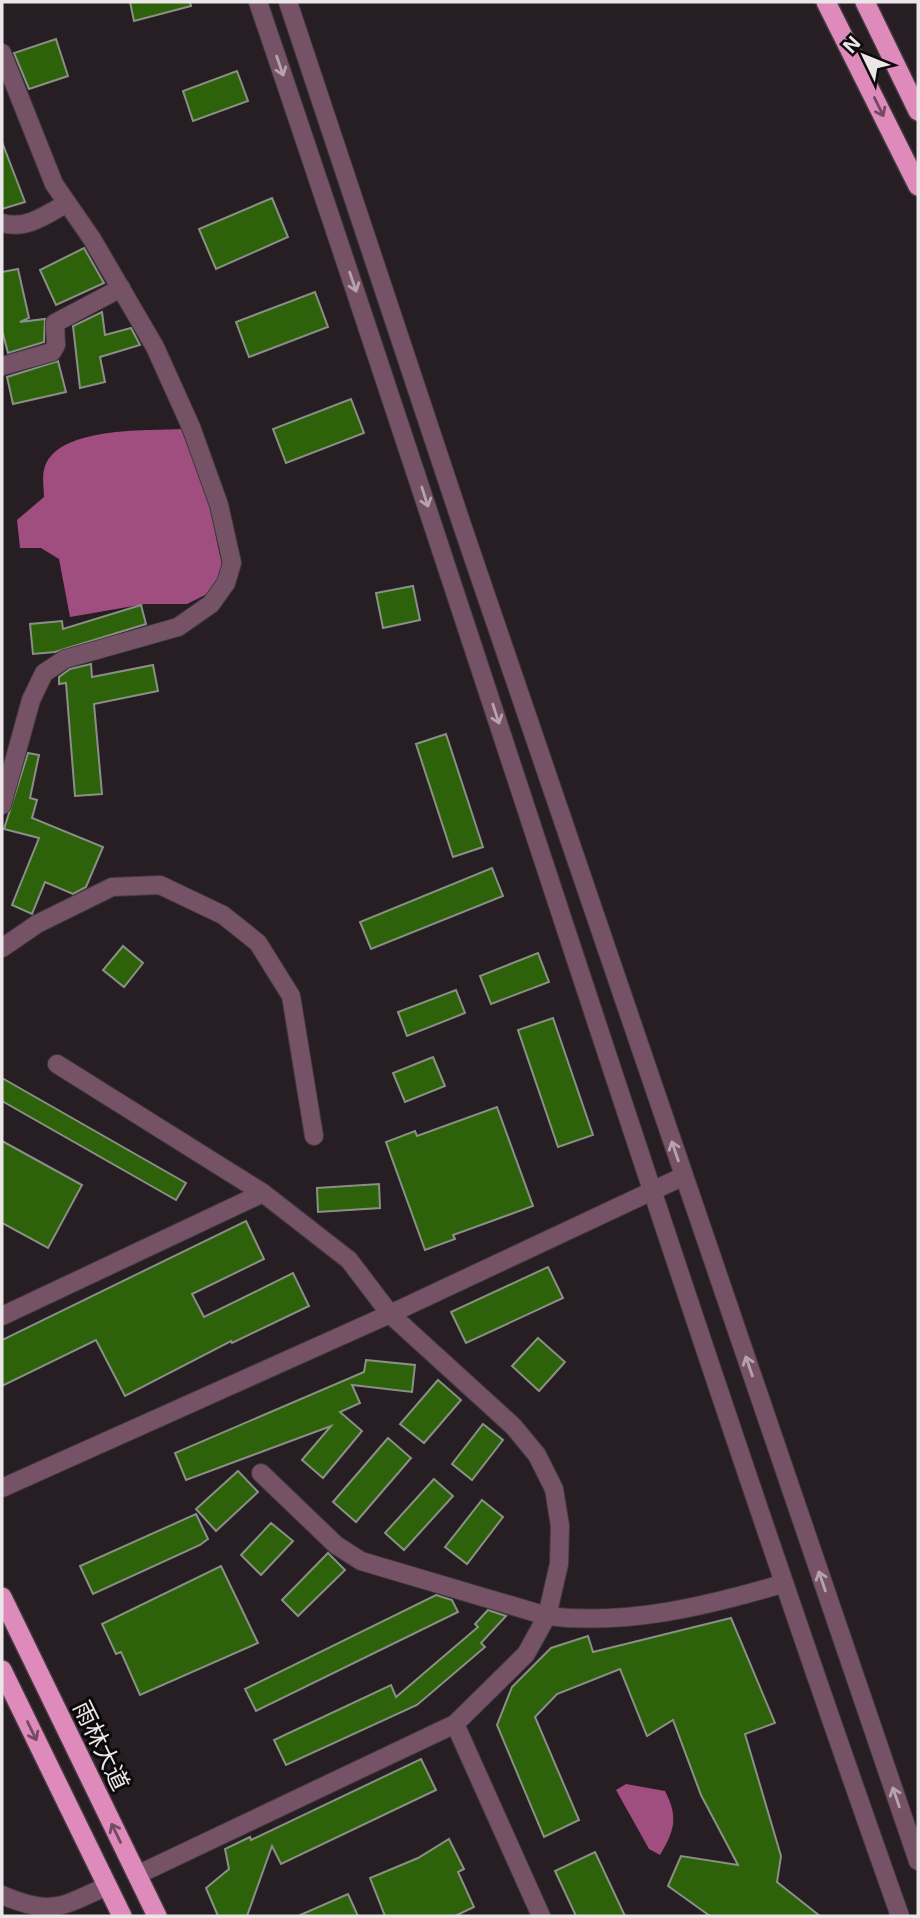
<svg xmlns="http://www.w3.org/2000/svg" width="920" height="1918" font-family="Inter,'Noto Sans SC',sans-serif">
	<rect width="100%" height="100%" fill="#261e22"/>
	<!-- water -->
	<g fill="#a04d7f">
		<path d="M181,429l26,66 15,70 -2,16 -15,14 -18,9h-42l-75,13 -11,-58 -18,-11h-21l-3,-28 27,-23c0,-8 -2,-19 0,-27 10,-44 102,-39 137,-41z"/>
		<path d="M626,1784l39,7c14,27 9,40 -5,64l-11,-6 -33,-59z"/>
	</g>
	<!-- building -->
	<g fill="#2e620a" stroke="#8a9088" stroke-width="2">
		<path d="M130,2h60l1,4 -57,15z"/>
		<path d="M56,39l12,37 -39,13 -15,-36z"/>
		<path d="M237,71l11,30 -55,20 -10,-30z"/>
		<path d="M2,142l23,60 -23,7z"/>
		<path d="M272,198l16,39 -72,32 -17,-40z"/>
		<path d="M84,248l20,35 -48,22 -16,-35z"/>
		<path d="M18,269l11,49 -9,4 25,-3 -1,23 -36,11 -6,-23v-58z"/>
		<path d="M315,292l13,35 -79,30 -13,-35z"/>
		<path d="M102,312l3,23 26,-7 9,17 -40,12 5,25 -25,6 -7,-62z"/>
		<path d="M58,361l8,31 -53,12 -6,-27z"/>
		<path d="M351,399l13,34 -78,30 -13,-34z"/>
		<path d="M413,586l7,34 -37,8 -7,-35z"/>
		<path d="M141,605l5,19 -91,28 -22,2 -3,-30 32,-3 1,8z"/>
		<path d="M91,664l1,13 61,-12 5,26 -64,13 8,90 -27,2 -9,-113 -7,1v-7l11,-8z"/>
		<path d="M446,734l37,113 -30,10 -37,-113z"/>
		<path d="M28,753l11,2 -9,43 7,2 -5,18 71,29 -17,40 -13,7 -28,-12 -13,32 -20,-9 27,-67 -35,-9z"/>
		<path d="M492,868l11,28 -132,53 -11,-27z"/>
		<path d="M123,946l20,17 -19,24 -21,-17z"/>
		<path d="M538,953l11,29 -58,22 -11,-28z"/>
		<path d="M456,990l9,23 -58,23 -9,-24z"/>
		<path d="M553,1018l40,117 -35,12 -40,-117z"/>
		<path d="M433,1057l12,29 -40,16 -12,-29z"/>
		<path d="M2,1078l184,105 -10,17 -174,-99z"/>
		<path d="M497,1107l36,99 -80,29 2,4 -30,11 -39,-108 29,-11 2,5z"/>
		<path d="M2,1141l80,44 -34,63 -46,-25z"/>
		<path d="M379,1184l1,24 -62,4 -1,-24z"/>
		<path d="M246,1221l18,38 -72,35 12,23 89,-44 16,33 -77,37 -1,-2 -106,55 -29,-56 -94,46v-46z"/>
		<path d="M548,1267l15,31 -97,45 -15,-31z"/>
		<path d="M538,1338l27,24 -26,29 -27,-25z"/>
		<path d="M366,1360l49,5 -3,27 -60,-7 8,18 -20,9 22,19 -39,47 -21,-18 29,-34 -145,54 -11,-27 189,-81z"/>
		<path d="M438,1380l23,20 -37,43 -24,-19z"/>
		<path d="M483,1424l20,16 -31,40 -20,-16z"/>
		<path d="M388,1438l23,20 -55,64 -23,-20z"/>
		<path d="M238,1471l20,21 -42,39 -20,-22z"/>
		<path d="M434,1479l19,17 -49,54 -19,-17z"/>
		<path d="M482,1500l21,17 -36,47 -22,-17z"/>
		<path d="M196,1514l12,25 -8,6 -107,49 -13,-28z"/>
		<path d="M271,1523l22,18 -32,34 -20,-20z"/>
		<path d="M328,1553l17,17 -47,46 -16,-16z"/>
		<path d="M221,1566l37,77 -118,52 -19,-43 -5,2 -14,-30z"/>
		<path d="M436,1595l16,5 6,12 -202,99 -11,-22z"/>
		<path d="M488,1610l18,6 -25,27 4,4 -68,58 -131,60 -12,-25 117,-55 5,12 82,-70 -3,-3z"/>
		<path d="M731,1618l44,105 -30,11 36,122 -4,26 43,34h-110l-42,-30 13,-30 57,9 -37,-70 -28,-75 -26,16 -27,-67 -63,25 -22,23 44,103 -35,17 -47,-112 15,-38 39,-39 37,-12 5,16z"/>
		<path d="M421,1759l15,31 -155,74 -9,-18 -25,70h-29l-12,-28 23,-19 -4,-20 25,-12 1,3z"/>
		<path d="M449,1839l15,30 -6,3 16,35 -19,9h-70l-15,-38 48,-20z"/>
		<path d="M595,1852l30,64h-49l-21,-45z"/>
		<path d="M348,1894l10,22h-60z"/>
	</g>
	<g fill="none" stroke-linecap="round" stroke-linejoin="round">
		<!-- minor casing -->
		<g stroke="#423a3e" stroke-width="20">
			<g id="minor">
				<path d="M2,53l52,131 38,55 63,108 36,80 28,78 13,58 -6,20 -15,21 -33,23 -113,32 -21,14 -13,27 -29,105"/>
				<path d="M2,223c24,7 44,-8 65,-20"/>
				<path d="M2,366l50,-14 4,-7 -1,-22 66,-35"/>
				<path d="M2,948l35,-24 75,-37 48,-2 63,30 35,28 33,53 23,140"/>
				<path d="M57,1064l206,129 86,67 41,54 123,112 24,29 17,34 6,37 -1,38 -12,52 -21,38 -71,70 -318,151"/>
				<path d="M2,1316l261,-123"/>
				<path d="M261,1473l75,72 25,16 186,55c79,10 160,-10 235,-32"/>
				<path d="M455,1724l86,192"/>
				<path d="M2,1895c49,21 59,12 105,-9"/>
			</g>
		</g>
		<!-- tertiary casing -->
		<g stroke="#423a3e" stroke-width="20">
			<g id="tertiary">
				<path d="M258,2c217,637 417,1280 642,1914"/>
				<path d="M288,2l174,523 456,1336"/>
				<path d="M2,1488l388,-174 294,-138"/>
			</g>
		</g>
		<!-- trunk casing -->
		<g stroke="#423a3e" stroke-width="22">
			<g id="trunk">
				<path d="M826,2l92,184"/>
				<path d="M865,2l53,109"/>
				<path d="M2,1597l155,319"/>
				<path d="M2,1670l120,246"/>
			</g>
		</g>
		<!-- minor -->
		<use href="#minor" stroke="#765266" stroke-width="18"/>
		<!-- tertiary -->
		<use href="#tertiary" stroke="#765266" stroke-width="18"/>
		<!-- trunk -->
		<use href="#trunk" stroke="#de8abb" stroke-width="19"/>
	</g>
	<!-- one-way arrows -->
	<defs><path id="oneway-shaft" d="M-6 0H5M1.5-3L5.5 0L1.5 3" fill="none" stroke-width="1.6" stroke-linecap="round" stroke-linejoin="round" transform="scale(1.75)"/></defs>
	<g stroke="#b6a3ae">
		<use href="#oneway-shaft" transform="translate(280 66) rotate(71)"/>
		<use href="#oneway-shaft" transform="translate(353 282) rotate(71)"/>
		<use href="#oneway-shaft" transform="translate(425 497) rotate(72)"/>
		<use href="#oneway-shaft" transform="translate(496 714) rotate(72)"/>
		<use href="#oneway-shaft" transform="translate(675 1151) rotate(-109)"/>
		<use href="#oneway-shaft" transform="translate(749 1366) rotate(-109)"/>
		<use href="#oneway-shaft" transform="translate(822 1581) rotate(-109)"/>
		<use href="#oneway-shaft" transform="translate(896 1797) rotate(-109)"/>
	</g>
	<g stroke="#754a63">
		<use href="#oneway-shaft" transform="translate(879 107) rotate(64)"/>
		<use href="#oneway-shaft" transform="translate(32 1731) rotate(64)"/>
		<use href="#oneway-shaft" transform="translate(116 1833) rotate(-116)"/>
	</g>
	<g text-anchor="middle" stroke-width="6" stroke-linejoin="round" paint-order="stroke">
		<!-- street labels -->
		<g font-size="24" fill="#ebe6e8" stroke="#0c090b">
			<text transform="translate(101 1746) rotate(64)" y="8">雨林大道</text>
		</g>
	</g>
	<!-- border -->
	<rect width="920" height="1918" fill="none" stroke="#ebe6e8" stroke-width="7"/>
	<!-- north arrow -->
	<g transform="translate(864 56) rotate(313)" stroke="#0c090b" stroke-width="5" paint-order="stroke">
	<path d="M0-5L12 26L0 18L-12 26Z" fill="#ebe6e8"/>
	<text y="-10" font-size="19" font-weight="bold" text-anchor="middle" fill="#ebe6e8">N</text>
	</g>
</svg>
